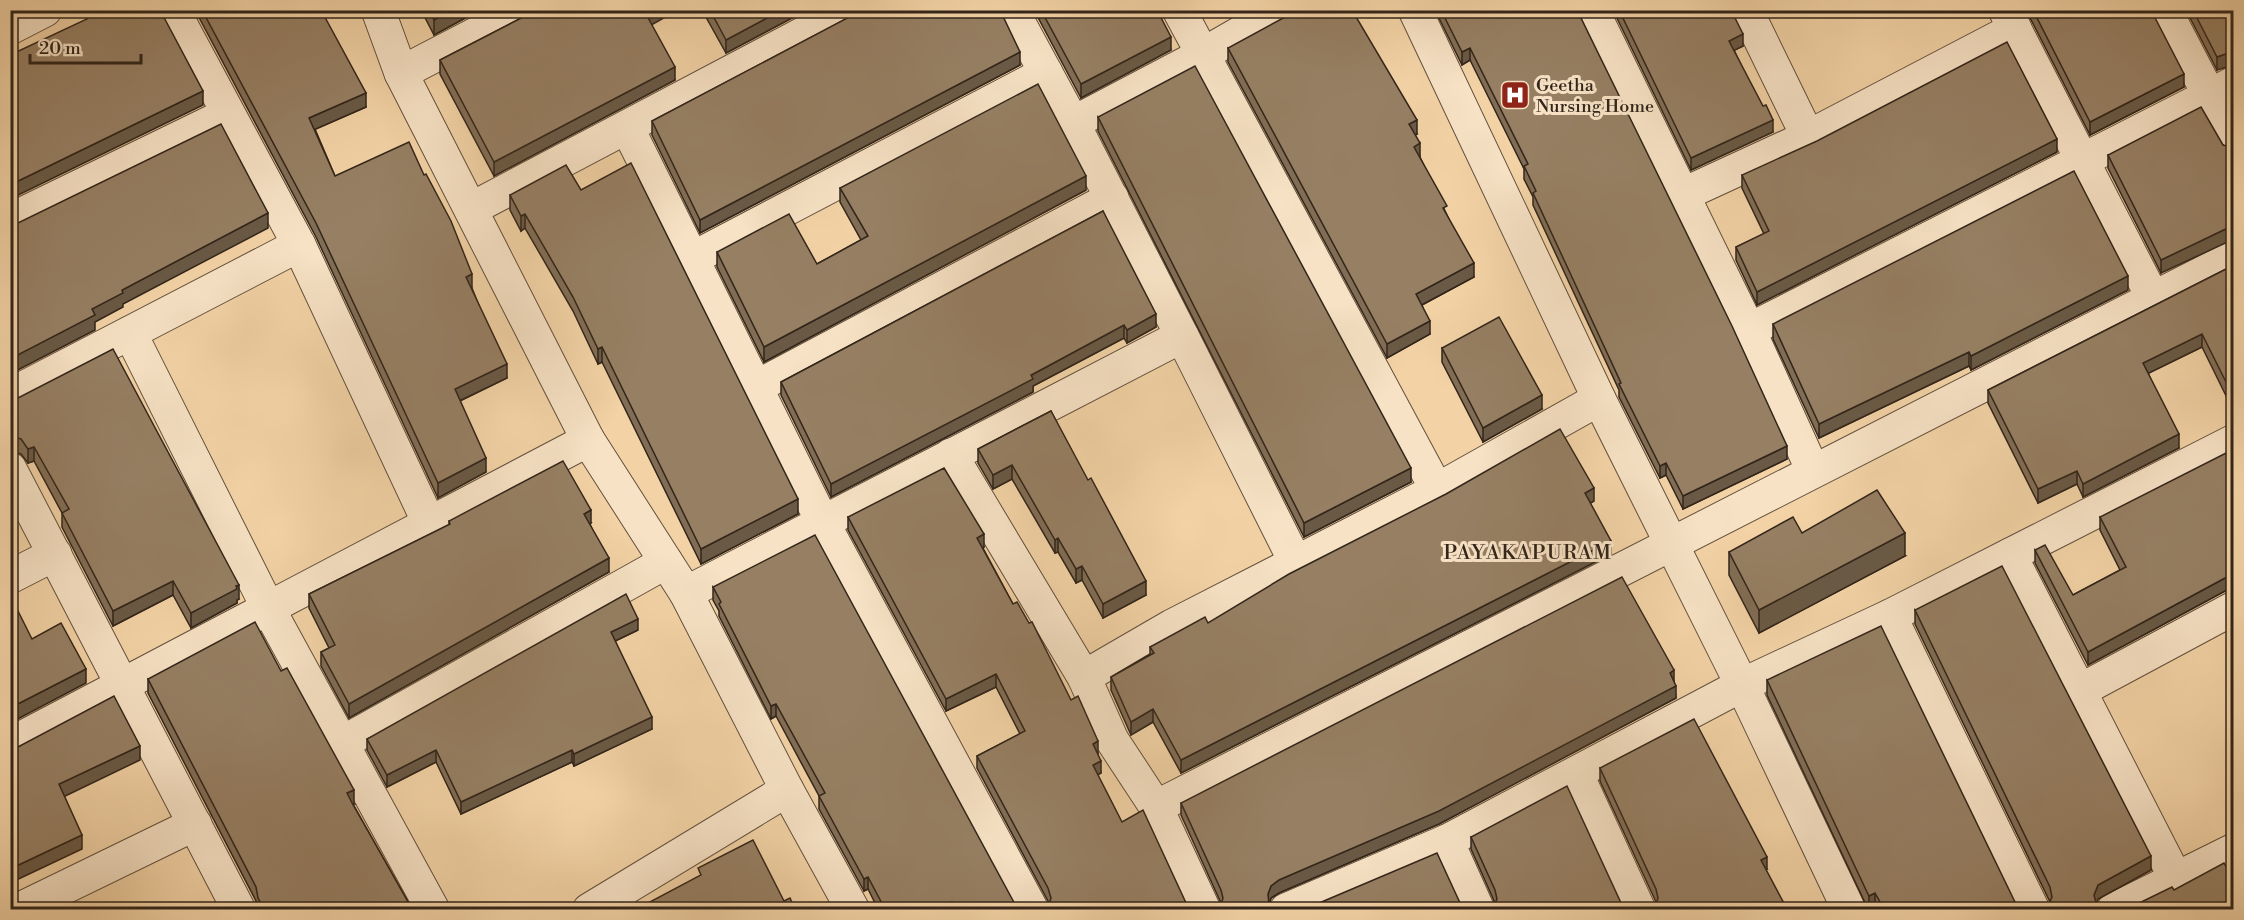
<svg xmlns="http://www.w3.org/2000/svg" width="2244" height="920" font-family="'Libre Bodoni',serif">
	<rect width="100%" height="100%" fill="#f3d3a6"/>
	<filter id="stains"><feTurbulence type="fractalNoise" baseFrequency=".00333" numOctaves="4"/><feColorMatrix values="0 0 0 0 .2 0 0 0 0 .09 0 0 0 0 .02 0 0 0 .5 -.17"/></filter>
	<radialGradient id="worn" r=".72"><stop offset=".6" stop-color="#630" stop-opacity="0"/><stop offset="1" stop-color="#630" stop-opacity=".3"/></radialGradient>
	<g fill="none" stroke-linecap="round" stroke-linejoin="round">
		<!-- minor casing -->
		<g stroke="#62503d" stroke-width="35">
			<g id="minor">
				<path d="M173,10l126,235 130,278"/>
				<path d="M1012,10l61,113 109,213"/>
				<path d="M1179,10l258,480"/>
				<path d="M1415,10l184,389 143,286 107,225"/>
				<path d="M1592,10l157,320 64,141"/>
				<path d="M1746,10l62,127"/>
				<path d="M2005,10l148,288"/>
				<path d="M2165,10l69,133"/>
				<path d="M10,28l35,-18"/>
				<path d="M401,73l121,-63"/>
				<path d="M1073,123l129,-68 78,-45"/>
				<path d="M627,127l195,394 210,389"/>
				<path d="M1682,195l126,-58 207,-108"/>
				<path d="M471,209l377,-199"/>
				<path d="M10,220l218,-106"/>
				<path d="M693,258l353,-185"/>
				<path d="M1749,330l485,-247"/>
				<path d="M130,333l138,275 165,302"/>
				<path d="M756,387l356,-189"/>
				<path d="M10,395l289,-150"/>
				<path d="M951,455l133,222 28,63 44,67 48,103"/>
				<path d="M10,469l229,441"/>
				<path d="M2010,555l166,324"/>
				<path d="M10,577l45,-23"/>
				<path d="M686,593l496,-257 114,227"/>
				<path d="M1890,616l143,294"/>
				<path d="M1084,677l88,-51 265,-136 162,-91"/>
				<path d="M2081,690l153,-82"/>
				<path d="M342,743l324,-181"/>
				<path d="M10,744l578,-304"/>
				<path d="M1577,775l62,135"/>
				<path d="M1156,807l1078,-550"/>
				<path d="M1447,841l31,69"/>
				<path d="M18,910l177,-86"/>
				<path d="M589,910l198,-120"/>
				<path d="M1286,910l161,-69 295,-156 148,-69 344,-175"/>
				<path d="M2113,910l121,-60"/>
			</g>
		</g>
		<!-- tertiary casing -->
		<g stroke="#62503d" stroke-width="35">
			<path id="tertiary" d="M378,10l23,63 187,367 98,153 101,197 66,120"/>
		</g>
		<!-- minor -->
		<use href="#minor" stroke="#f7e2c5" stroke-width="33"/>
		<!-- tertiary -->
		<use href="#tertiary" stroke="#f7e2c5" stroke-width="33"/>
	</g>
	<!-- wall -->
	<g fill="#816d55" stroke="#32251a" stroke-width="1.5">
		<path d="M195,10h126l45,97 -51,22 20,47 137,112 35,90 -47,23 26,71 -48,26 -122,-261z"/>
		<path d="M421,10h59l-46,25z"/>
		<path d="M702,10h105l-81,43z"/>
		<path d="M1034,10h123l14,40 -90,48z"/>
		<path d="M1435,10h142l210,449 -104,50 -17,-34 -6,3 -41,-81v-7l-86,-185v-8l-9,-18v-10l-54,-109 -8,5z"/>
		<path d="M1613,10h118l12,36 -9,4 39,82 -82,38z"/>
		<path d="M2026,10h125l33,77 -94,48z"/>
		<path d="M2186,10h48l-17,60z"/>
		<path d="M531,13l120,12 24,55 -181,96 -54,-102v-14z"/>
		<path d="M857,13l163,52 -320,168 -48,-98v-14z"/>
		<path d="M1228,48l189,86 -2,1 5,22 27,58 27,62 -52,28 8,29 -43,24 -159,-296z"/>
		<path d="M1098,117l313,365 -107,55 -206,-406z"/>
		<path d="M2223,145l-62,128 -53,-105v-13z"/>
		<path d="M2057,152l-300,153 -21,-45v-13l28,-13 -22,-46v-13z"/>
		<path d="M840,188l246,2 -322,172 -47,-95v-15l100,12 44,-24 -21,-38z"/>
		<path d="M581,190l217,324 -97,50 -99,-202 -4,2 -25,-53 -48,-83 -4,3 -11,-21v-15z"/>
		<path d="M1103,211l53,116 -29,16 -3,-5 -91,48v6l-202,105 -50,-102v-13z"/>
		<path d="M2234,265v147l-32,-65 -54,26 31,75 -96,49 -6,-13 -39,19 -50,-100v-13z"/>
		<path d="M2128,290l-157,80 -2,-4 -150,72 -46,-99v-15z"/>
		<path d="M1442,348l100,61 -59,33 -41,-80z"/>
		<path d="M10,399l229,200 -2,1v3l-46,25 -18,-33 -60,31 -51,-99v-14l-28,-52 -6,2 -7,-9 -11,-3z"/>
		<path d="M1051,411l95,184 -43,23 -21,-38 -6,3 -18,-31 -3,1 -43,-74 -19,10 -15,-26v-14z"/>
		<path d="M1594,501l-4,2 21,51 -430,219 -28,-51 -22,13 -20,-45v-13l39,-23v-7l58,-24z"/>
		<path d="M848,517l136,30 -1,1 30,56 85,149v1l3,19 -3,2 -50,133 1,-5 -1,-2 -71,-133v-12l43,-22 -24,-47 -50,24 -98,-181z"/>
		<path d="M2100,517l125,74 -137,74 -53,-102v-13l38,45 47,-25 -20,-40z"/>
		<path d="M449,521l142,2 -1,1 19,48 -260,146 -28,-52v-14l8,-4 -20,-40v-14l140,-69z"/>
		<path d="M1729,552l176,4 -146,77 -30,-58z"/>
		<path d="M713,587l303,319 3,3h-141l-10,-20 -4,2 -45,-82v-13l-43,-80 -5,3 -52,-103v-5l-6,-11z"/>
		<path d="M1915,610l236,260 -53,29 -50,7 2,-4 -135,-278z"/>
		<path d="M638,630l-23,11 37,88 -78,37 -2,-4 -111,52 -25,-52 -49,25 -20,-37v-11z"/>
		<path d="M148,679l206,125h-1l59,105h-155l-1,-8 -108,-208z"/>
		<path d="M1767,680l249,224 5,5h-145l-1,-2 -4,2h-3l-101,-214z"/>
		<path d="M1674,681l2,17 -237,126 -160,69 -8,5 -2,7 -49,3 1,-5 -40,-88v-12z"/>
		<path d="M1600,768l167,101 -112,39 1,-6 -56,-121z"/>
		<path d="M1471,837l151,68 -129,3 2,-5 -24,-54z"/>
	</g>
	<!-- shaded-wall -->
	<g fill="#695945" stroke="#32251a" stroke-width="1.5">
		<path d="M452,10h28l-46,25v-15z"/>
		<path d="M653,10h25l-32,18v-14z"/>
		<path d="M782,10h25l-81,43v-13z"/>
		<path d="M1743,34v12l-14,7v-12z"/>
		<path d="M1171,37v13l-90,48v-14z"/>
		<path d="M1470,48v12l-8,5v-13z"/>
		<path d="M2234,51v14l-17,5v-13z"/>
		<path d="M1020,52v13l-320,168v-13z"/>
		<path d="M675,67v13l-181,96v-14z"/>
		<path d="M2184,74v13l-94,48v-13z"/>
		<path d="M203,91v14l-193,94v-14z"/>
		<path d="M366,93v14l-57,25v-14z"/>
		<path d="M1417,120v14l-8,4v-14z"/>
		<path d="M1773,120v12l-82,38v-12z"/>
		<path d="M2057,139v13l-300,153v-13z"/>
		<path d="M1420,143v14l-6,3v-13z"/>
		<path d="M1086,176v14l-322,172v-15z"/>
		<path d="M268,213v15l-145,76v3l-28,15v8l-85,44v-15l112,-69z"/>
		<path d="M525,214v14l-4,3v-15z"/>
		<path d="M2234,225v14l-73,34v-13z"/>
		<path d="M1474,263v14l-58,31v-14z"/>
		<path d="M472,274v14l-6,3v-14z"/>
		<path d="M2128,276v14l-157,80v-14z"/>
		<path d="M1156,314v13l-29,16v-13z"/>
		<path d="M1430,321v13l-43,24v-14z"/>
		<path d="M1124,325v13l-91,48v6l-202,105v-13z"/>
		<path d="M2202,334v13l-59,29v-13z"/>
		<path d="M602,347v15l-4,2v-15z"/>
		<path d="M1969,352v14l-150,72v-14z"/>
		<path d="M507,364v14l-52,25v-14z"/>
		<path d="M1542,395v14l-59,33v-14z"/>
		<path d="M2179,434v14l-96,49v-13z"/>
		<path d="M1787,446v13l-104,50v-13z"/>
		<path d="M34,447v14l-6,2v-14z"/>
		<path d="M486,458v14l-48,26v-15z"/>
		<path d="M1666,463v12l-6,3v-12z"/>
		<path d="M1012,465v14l-19,10v-14z"/>
		<path d="M1411,468v14l-107,55v-14z"/>
		<path d="M2077,471v13l-39,19v-14z"/>
		<path d="M1594,488v13l-9,5v-13z"/>
		<path d="M798,499v15l-97,50v-15z"/>
		<path d="M591,510v13l-7,4v-13z"/>
		<path d="M1905,533v23l-146,77v-23z"/>
		<path d="M984,534v13l-7,4v-13z"/>
		<path d="M1058,538v14l-3,1v-13z"/>
		<path d="M1611,541v13l-430,219v-13z"/>
		<path d="M609,558v14l-260,146v-14z"/>
		<path d="M1082,566v14l-6,3v-14z"/>
		<path d="M2234,576v13l-9,2 -137,74v-13l137,-74z"/>
		<path d="M173,581v14l-60,31v-15z"/>
		<path d="M1146,581v14l-43,23v-14z"/>
		<path d="M239,585v14l-2,1v3l-46,25v-15z"/>
		<path d="M638,619v11l-27,13v-11z"/>
		<path d="M86,669v14l-76,40v-15z"/>
		<path d="M1674,670v13l-4,-10z"/>
		<path d="M996,674v13l-50,24v-12z"/>
		<path d="M1676,686v12l-237,126 -160,69 -8,5 -3,9v-13l3,-8 8,-6z"/>
		<path d="M776,704v12l-5,3v-13z"/>
		<path d="M1153,709v13l-22,13v-13z"/>
		<path d="M652,717v12l-78,37v-12z"/>
		<path d="M1098,741v12l-5,3v-12z"/>
		<path d="M140,746v14l-81,39v-15z"/>
		<path d="M436,750v12l-49,25v-12z"/>
		<path d="M572,750v12l-111,52v-12z"/>
		<path d="M1101,761v12l-8,4v-12z"/>
		<path d="M354,790v14l-7,3v-14z"/>
		<path d="M82,835v14l-72,34v-14z"/>
		<path d="M2151,856v14l-53,29 -4,10v-14l4,-10z"/>
		<path d="M1767,857v12l-6,4v-13z"/>
		<path d="M868,877v12l-4,2v-12z"/>
		<path d="M1875,893v14l-6,2v-13z"/>
		<path d="M952,902v7h-15z"/>
	</g>
	<!-- building -->
	<g fill="#967f63" stroke="#32251a" stroke-width="1.5">
		<path d="M94,10h66l43,81 -193,94v-130l77,-36 -2,-4z"/>
		<path d="M202,10h119l45,83 -57,25 26,58 74,-34 15,33 2,-1 25,47 21,53 -6,3 41,87 -52,25 31,69 -48,25 -122,-260z"/>
		<path d="M429,10h23l-18,10z"/>
		<path d="M533,10h120l-7,4 29,53 -181,95 -54,-102 91,-47z"/>
		<path d="M710,10h72l-56,30z"/>
		<path d="M860,10h140l20,42 -320,168 -48,-99 205,-108z"/>
		<path d="M1041,10h116l14,27 -90,47z"/>
		<path d="M1298,10h54l65,110 -8,4 11,19 -6,4 33,59 -4,2 31,55 -58,31 14,27 -43,23 -159,-296z"/>
		<path d="M1441,10h136l155,316 55,120 -104,50 -17,-33 -6,3 -41,-82 2,-1 -88,-190 3,-2 -12,-25 4,-2 -58,-116 -8,4z"/>
		<path d="M1619,10h112l12,24 -14,7 34,65 3,-1 7,15 -82,38z"/>
		<path d="M2033,10h118l33,64 -94,48z"/>
		<path d="M2193,10h41v41l-17,6z"/>
		<path d="M2007,42l50,97 -300,153 -21,-45 33,-16 -27,-56 75,-34z"/>
		<path d="M1195,66l216,402 -107,55 -206,-406z"/>
		<path d="M1038,84l48,92 -322,171 -47,-95 72,-38 28,50 51,-28 -28,-48z"/>
		<path d="M2201,107l22,38 11,3v77l-73,35 -53,-105z"/>
		<path d="M221,124l47,89 -146,77 1,3 -31,16 3,6 -85,44v-135l8,-1z"/>
		<path d="M631,163l167,336 -97,50 -99,-202 -4,2 -25,-52 -48,-83 -4,2 -11,-21 56,-30 15,25z"/>
		<path d="M2074,171l54,105 -157,80 -2,-4 -150,72 -46,-100z"/>
		<path d="M1103,211l53,103 -29,16 -3,-5 -93,50 2,4 -202,105 -50,-102z"/>
		<path d="M2234,265v133l-32,-64 -59,29 36,71 -96,50 -6,-13 -39,18 -50,-99z"/>
		<path d="M1499,317l43,78 -59,33 -41,-80z"/>
		<path d="M113,349l126,236 -3,1 1,3 -46,24 -18,-32 -60,30 -51,-98 7,-4 -35,-62 -6,2 -7,-10 -11,-3v-37l8,-1z"/>
		<path d="M1051,411l37,69 3,-2 55,103 -43,23 -21,-38 -6,3 -18,-31 -3,2 -43,-75 -19,10 -15,-26z"/>
		<path d="M1560,429l34,59 -9,5 26,48 -430,219 -28,-51 -22,13 -20,-45 43,-24 -4,-6 55,-30 3,6 81,-49 157,-80z"/>
		<path d="M2234,449v127l-9,2 -137,74 -53,-102 10,-5 28,50 53,-28 -26,-50z"/>
		<path d="M563,461l28,49 -7,4 25,44 -260,146 -28,-52 14,-7 -26,-51 141,-70 -1,-3z"/>
		<path d="M944,468l40,66 -7,4 36,66 4,-2 12,21 3,-1 39,78 7,-4 20,45 -5,3 8,17 -8,4 29,57 21,-12 44,95 4,4h-145l2,-1 3,-10 -3,-10 -71,-132 48,-25 -29,-57 -50,25 -98,-182z"/>
		<path d="M1877,490l28,43 -146,77 -30,-58 64,-35 9,16z"/>
		<path d="M815,535l201,371 3,3h-62l-5,-7 -15,7h-52l-17,-32 -4,2 -45,-83 6,-3 -49,-89 -5,2 -52,-102 2,-2 -8,-15z"/>
		<path d="M2002,566l149,290 -53,29 -4,10 2,8 5,6h-56l3,-3 4,-9 -2,-10 -135,-277z"/>
		<path d="M1622,577l52,93 -4,3 6,13 -237,125 -160,69 -8,6 -3,8 1,11 4,4h-56l3,-1 3,-10 -2,-8 -40,-87z"/>
		<path d="M626,594l12,25 -27,13 41,85 -78,37 -2,-4 -111,52 -25,-52 -49,25 -20,-36z"/>
		<path d="M10,595l22,44 29,-16 25,46 -76,39z"/>
		<path d="M255,622l26,49 6,-3 67,122 -7,3 5,10 60,106h-148l-6,-11 -2,-11 -108,-208z"/>
		<path d="M1881,626l135,278 5,5h-137l-9,-16 -6,3 -2,-4 -100,-212z"/>
		<path d="M114,696l26,50 -81,38 23,51 -72,34v-121l8,-1z"/>
		<path d="M1694,719l73,138 -6,3 26,49h-135l3,-1 3,-10 -2,-9 -56,-121z"/>
		<path d="M1567,786l55,119 4,4h-135l2,-1 4,-9 -2,-9 -24,-53z"/>
		<path d="M753,840l31,61 6,-3 5,11h-151l4,-1 -2,-4 55,-29 -3,-7z"/>
		<path d="M1437,853l24,52 4,4h-160z"/>
		<path d="M2224,863l4,7 6,-3v42h-107l45,-22 2,3z"/>
	</g>
	<!-- icons -->
	<defs>
		<g id="hospital-square" transform="scale(1.5)"><rect x="-9" y="-9" width="18" height="18" rx="4" fill="#8f2418" stroke="#f7e2c5"/><path d="M-5-5h3v3.5h4V-5h3V5h-3V1.5h-4V5h-3Z" fill="#fff"/></g>
	</defs>
	<g fill-rule="evenodd">
		<use href="#hospital-square" x="1515" y="95"/>
	</g>
	<g text-anchor="middle" stroke-width="6" stroke-linejoin="round" paint-order="stroke">
		<!-- poi labels -->
		<g font-size="18" fill="#32251a" stroke="#f7e2c5" text-anchor="start">
			<text x="1536" y="91">Geetha<tspan x="1536" dy="21">Nursing Home</tspan></text>
		</g>
		<!-- neighbourhood labels -->
		<g font-size="20" letter-spacing="1.5" fill="#32251a" stroke="#f7e2c5">
			<text x="1528" y="559">PAYAKAPURAM</text>
		</g>
	</g>
	<!-- margin -->
	<rect width="2244" height="920" fill="none" stroke="#f3d3a6" stroke-width="36"/>
	<rect x="12" y="12" width="2220" height="896" fill="none" stroke="#32251a" stroke-width="3"/>
	<rect x="18" y="18" width="2208" height="884" fill="none" stroke="#32251a" stroke-width="1.5"/>
	<!-- scale -->
	<path d="M30 54v9h111v-9" fill="none" stroke="#32251a" stroke-width="3"/>
	<text x="39" y="54" font-size="18" fill="#32251a" stroke="#f7e2c5" stroke-width="4.5" paint-order="stroke">20 m</text>
	<rect width="100%" height="100%" filter="url(#stains)"/>
	<rect width="100%" height="100%" fill="url(#worn)"/>
</svg>
